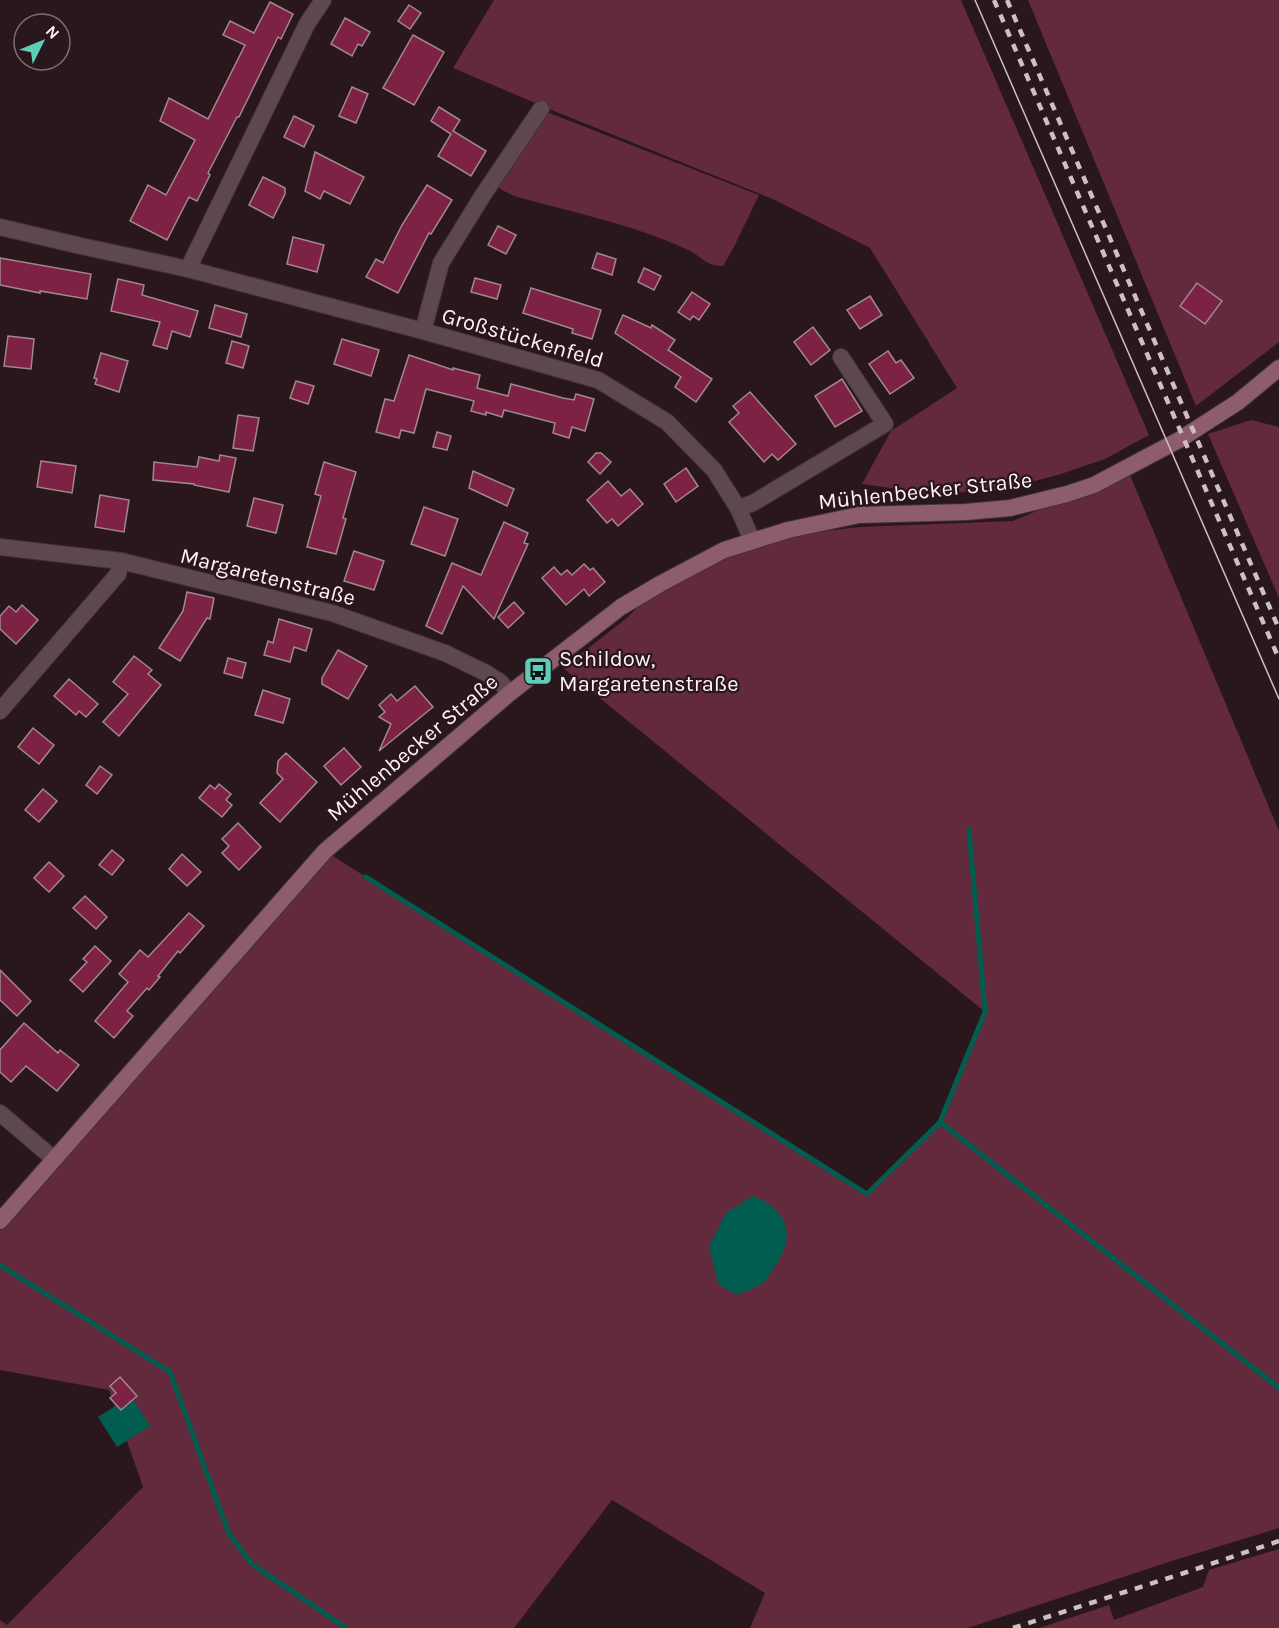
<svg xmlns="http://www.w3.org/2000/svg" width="1279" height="1628" font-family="Karla,sans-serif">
	<rect width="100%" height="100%" fill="#29171c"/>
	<!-- green -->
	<g fill="#63293c">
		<path d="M494,0h467l188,435 -44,24 -47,16 -58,15 -66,4 -72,-10 29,-53 66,-43 -87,-140 -95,-48 -221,-89 -101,-43z"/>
		<path d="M1028,0h251v342l-83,64z"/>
		<path d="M547,112l212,83 -25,52 -11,19c-18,0 -21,-10 -37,-17 -54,-25 -115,-37 -172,-53l-16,-8 11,-21z"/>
		<path d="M1251,420l28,7v171l-71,-164z"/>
		<path d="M1127,468l152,363v697l-101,31 -210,69h-218l15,-35 -153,-93 -98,128h-514v-8l7,5 136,-138 -34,-97 -109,-20v-149l325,-370 542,342 73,-71 45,-110 -422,-344 65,-51 32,-33 92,-44 107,-13 154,-6 79,-34z"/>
		<path d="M1279,1549v79h-240l70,-23 5,15 89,-33 6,-17z"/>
	</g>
	<!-- water -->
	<g fill="#005d50">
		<path d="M753,1196c35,13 44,41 21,71 -3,5 -7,12 -11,16 -7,5 -18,8 -26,12l-19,-11 -9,-38 17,-33z"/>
		<path d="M131,1396l19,30 -33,21 -19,-30z"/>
	</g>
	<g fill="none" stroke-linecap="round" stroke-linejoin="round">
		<!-- stream -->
		<g stroke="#005d50" stroke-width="5">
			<path d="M366,877l501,317 73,-72 339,266"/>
			<path d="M940,1122l45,-110 -16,-182"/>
			<path d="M0,1265l170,107 59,162 23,30 94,64"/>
		</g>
	</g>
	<!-- building -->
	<g fill="#7d2145" stroke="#a1888e" stroke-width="1.5">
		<path d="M270,2l23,12 -12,25 -3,-2 -39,80h-2l-29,56 2,2 -13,26 -8,-4 -22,43 -37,-19 18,-36 18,10 29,-55 -35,-19 9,-23 39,21 37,-74 -22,-10 7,-14 24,12z"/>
		<path d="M409,5l12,8 -11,16 -12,-8z"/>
		<path d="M345,18l25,14 -8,14 -4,-2 -6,12 -21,-12z"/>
		<path d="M413,35l31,17 -30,53 -31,-17z"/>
		<path d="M352,87l16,7 -12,29 -17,-7z"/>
		<path d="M439,107l21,13 -7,11 33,20 -15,25 -33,-20 13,-22 -20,-13z"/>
		<path d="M294,116l20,10 -10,21 -20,-10z"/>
		<path d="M315,152l49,25 -14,27 -26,-13 -4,8 -15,-8z"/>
		<path d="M263,177l22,11v6l-12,24 -24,-13z"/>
		<path d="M427,185l25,15 -21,34 -2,-1 -31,60 -32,-16 10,-18 7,4 19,-38z"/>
		<path d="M498,226l18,9 -10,19 -18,-9z"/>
		<path d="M293,237l31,8 -7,27 -30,-8z"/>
		<path d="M597,253l19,6 -4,16 -20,-7z"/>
		<path d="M0,258l91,16 -4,25 -47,-8v2l-40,-8z"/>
		<path d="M644,268l17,8 -7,14 -16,-8z"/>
		<path d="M475,278l26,7 -4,14 -26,-7z"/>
		<path d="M118,279l26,6 -2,10 56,16 -8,26 -18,-6 -5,18 -14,-4 7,-23 -49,-11z"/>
		<path d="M1197,283l25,18 -17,23 -25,-18z"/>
		<path d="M531,288l70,22 -9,29 -20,-6 1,-4 -50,-16z"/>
		<path d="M692,292l18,12 -11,16 -6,-4 -3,4 -12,-8z"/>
		<path d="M870,296l12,19 -22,14 -13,-19z"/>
		<path d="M215,305l32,9 -6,23 -32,-9z"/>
		<path d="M623,315l28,13 1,-3 23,15 -7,10 44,29 -16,23 -21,-15 6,-10 -66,-44z"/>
		<path d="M813,327l17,23 -19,15 -17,-23z"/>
		<path d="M8,336l26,3 -3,30 -27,-3z"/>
		<path d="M342,339l37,11 -8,26 -37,-12z"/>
		<path d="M232,341l17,5 -6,22 -17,-5z"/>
		<path d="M888,351l8,12 5,-3 13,18 -24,16 -21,-30z"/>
		<path d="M101,353l27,8 -9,31 -24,-8 2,-5 -3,-1z"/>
		<path d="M409,355l44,15v-2l27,7 -3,13 31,8 3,-12 52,14 11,2 2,-6 18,5 -9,32 -13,-4 -3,11 -16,-5 2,-10 -51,-13 -2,7 -16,-5v3l-15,-4 3,-10 -48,-12 -12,44 -13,-3 -2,8 -23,-6 9,-33 9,2z"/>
		<path d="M842,379l20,32 -27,16 -20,-31z"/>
		<path d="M296,381l18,5 -6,18 -18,-6z"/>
		<path d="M750,392l46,52 -18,16 -6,-6 -8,8 -35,-40 10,-9 -6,-7z"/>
		<path d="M238,415l21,3 -6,33 -20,-3z"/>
		<path d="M437,432l14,4 -4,14 -14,-3z"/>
		<path d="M596,453h5l10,9 -11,12 -12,-12z"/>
		<path d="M220,455l16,3 -7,34 -35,-7v-1l-41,-4 1,-18 43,5 2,-10 20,4z"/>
		<path d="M41,461l35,5 -4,27 -35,-6z"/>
		<path d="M324,462l32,10 -13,46 3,1 -10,35 -29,-7 14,-51 -6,-2z"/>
		<path d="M686,468l12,18 -22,16 -12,-18z"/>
		<path d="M473,471l41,18 -7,17 -38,-18z"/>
		<path d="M608,481l13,15 9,-7 13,15 -25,22 -6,-7 -5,4 -20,-23z"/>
		<path d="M100,495l29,5 -5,32 -29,-5z"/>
		<path d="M254,498l29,7 -7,28 -29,-7z"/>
		<path d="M424,507l34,12 -13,37 -34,-12z"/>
		<path d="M504,522l24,11 -4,10 4,1 -34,75 -31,-33 -21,48 -16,-8 26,-63 29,12z"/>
		<path d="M354,551l30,10 -10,29 -30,-9z"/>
		<path d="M584,564l6,6 3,-2 12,14 -16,14 -5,-7 -18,16 -24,-27 12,-11 7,8 6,-5 5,5z"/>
		<path d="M187,592l27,6 -4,21 -3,-1 -27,43 -21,-13 24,-37z"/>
		<path d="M514,602l10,11 -16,15 -10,-11z"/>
		<path d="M22,605l16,15 -22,24 -16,-15v-13l9,-10 7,6z"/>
		<path d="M279,619l33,10 -6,22 -12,-4 -4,15 -26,-7 4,-14 5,2z"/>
		<path d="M338,650l29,16 -19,33 -26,-15v-6z"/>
		<path d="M134,656l18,14 -4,4 13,11 -42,51 -16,-14 25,-28 -15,-12z"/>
		<path d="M228,658l18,5 -4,15 -18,-5z"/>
		<path d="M69,679l29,25 -12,13 -7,-6 -3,4 -22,-19z"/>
		<path d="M415,686l18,21 -54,44 12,-27 -12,-7 6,-5 -6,-7 12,-11 6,7z"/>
		<path d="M263,690l27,9 -7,24 -28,-8z"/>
		<path d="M33,728l21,17 -15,19 -21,-17z"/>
		<path d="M344,748l17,19 -20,18 -17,-19z"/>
		<path d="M286,753l31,29 -37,40 -20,-19 23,-24 -6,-6 1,-12z"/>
		<path d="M100,766l12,9 -15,19 -11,-9z"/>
		<path d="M219,784l12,10 -5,6 6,5 -10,12 -23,-19 11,-13 5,4z"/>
		<path d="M43,789l14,12 -18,21 -14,-12z"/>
		<path d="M238,823l23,24 -22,23 -17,-17 7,-7 -7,-7z"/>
		<path d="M112,850l12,10 -12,15 -13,-10z"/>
		<path d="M182,854l19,18 -14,14 -18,-17z"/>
		<path d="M49,862l15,14 -15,16 -15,-14z"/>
		<path d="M85,896l22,21 -11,12 -23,-21z"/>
		<path d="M189,913l15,13 -24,27 -2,-2 -20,25 2,1 -11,13 -2,-2 -20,23 6,5 -19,22 -19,-17 33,-39 -9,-8 21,-24 8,7z"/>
		<path d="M95,946l16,15 -28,31 -13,-12 17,-18 -4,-3z"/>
		<path d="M0,970l31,31 -14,15 -17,-16z"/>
		<path d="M24,1023l34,30 2,-3 19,15 -22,26 -31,-25 -15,16 -11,-10v-22z"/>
		<path d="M120,1377l17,19 -16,14 -11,-12 6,-5 -6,-7z"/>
	</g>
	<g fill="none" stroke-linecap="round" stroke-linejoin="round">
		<!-- minor casing -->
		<g stroke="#413336" stroke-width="18">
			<g id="minor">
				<path d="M323,0l-16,24 -119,245 235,62 175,49 69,42 47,48 24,38 14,32"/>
				<path d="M0,227l81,19 107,23"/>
				<path d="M423,331l18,-68 42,-68 58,-86"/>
				<path d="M738,508l15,-5 132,-79 -44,-67"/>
				<path d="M0,547l121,14 211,52 113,40 41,20 14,9 10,11"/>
				<path d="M0,711l118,-137 3,-13"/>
				<path d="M0,1113l54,46"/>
			</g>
		</g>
		<!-- secondary casing -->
		<g stroke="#413336" stroke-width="18">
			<path id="secondary" d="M0,1221l325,-370 185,-158 111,-86 39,-23 64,-34 64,-20 71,-15 107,-3 44,-4 57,-14 27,-9 85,-45 59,-38 41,-34"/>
		</g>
		<!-- minor -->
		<use href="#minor" stroke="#5e484e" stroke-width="16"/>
		<!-- secondary -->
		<use href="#secondary" stroke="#8e5d6c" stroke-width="16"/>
		<!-- tram -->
		<path stroke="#cebfc3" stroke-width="1.5" d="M975,0l304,699"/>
		<!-- rail -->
		<g stroke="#cebfc3" stroke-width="4.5" stroke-dasharray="8 8" stroke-linecap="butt">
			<path d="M994,0l285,659"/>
			<path d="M1007,0l272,629"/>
			<path d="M1013,1628l171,-55 95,-32"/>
		</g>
	</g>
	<!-- icons -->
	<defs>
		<g id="bus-square" transform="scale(1.5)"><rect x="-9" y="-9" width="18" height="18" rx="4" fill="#5dceb9" stroke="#29171c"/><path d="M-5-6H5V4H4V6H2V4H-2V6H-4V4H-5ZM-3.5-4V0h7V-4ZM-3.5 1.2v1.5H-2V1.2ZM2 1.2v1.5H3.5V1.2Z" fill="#111"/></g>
	</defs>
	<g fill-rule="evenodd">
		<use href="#bus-square" x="538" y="671"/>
	</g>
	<g text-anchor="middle" stroke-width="4.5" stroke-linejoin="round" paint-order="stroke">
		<!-- street labels -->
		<g font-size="22" fill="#fff1f4" stroke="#29171c">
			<text transform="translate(523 337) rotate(16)" y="8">Großstückenfeld</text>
			<text transform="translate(925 490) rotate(-6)" y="8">Mühlenbecker Straße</text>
			<text transform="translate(268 576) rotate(14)" y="8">Margaretenstraße</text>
			<text transform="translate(412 747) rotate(-40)" y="8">Mühlenbecker Straße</text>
		</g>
		<!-- poi labels -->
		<g font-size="22" fill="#fff1f4" stroke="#29171c" text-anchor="start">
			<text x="559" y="666">Schildow,<tspan x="559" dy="25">Margaretenstraße</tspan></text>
		</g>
	</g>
	<!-- north arrow -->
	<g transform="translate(42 42) rotate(47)"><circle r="28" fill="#29171c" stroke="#7f6e72" stroke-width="1.5"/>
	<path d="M0-4.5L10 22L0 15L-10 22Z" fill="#5dceb9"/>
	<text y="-9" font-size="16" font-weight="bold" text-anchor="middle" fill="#fff1f4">N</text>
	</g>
</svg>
